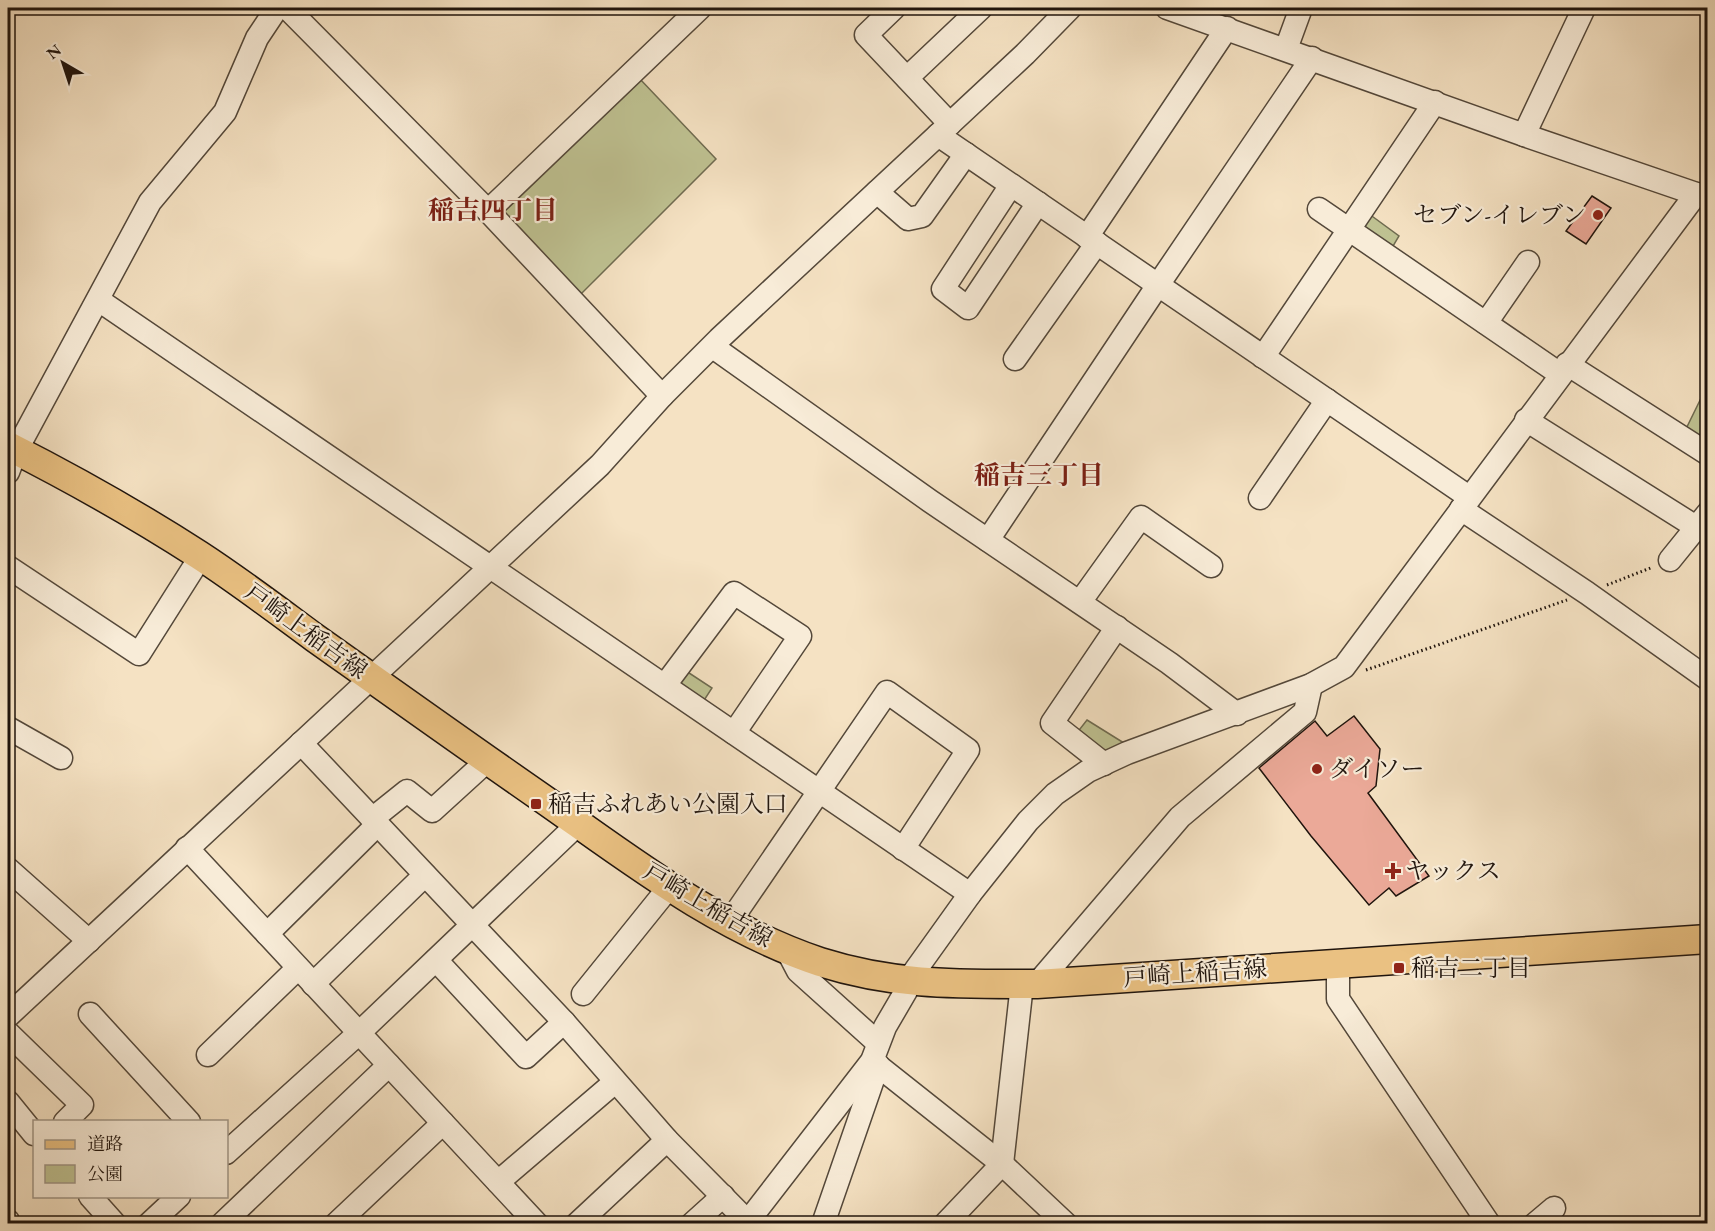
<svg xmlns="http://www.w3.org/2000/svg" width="1715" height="1231" font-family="'EB Garamond','Noto Serif JP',serif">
	<rect width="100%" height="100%" fill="#f5e2c3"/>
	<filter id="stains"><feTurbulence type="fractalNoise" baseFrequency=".00333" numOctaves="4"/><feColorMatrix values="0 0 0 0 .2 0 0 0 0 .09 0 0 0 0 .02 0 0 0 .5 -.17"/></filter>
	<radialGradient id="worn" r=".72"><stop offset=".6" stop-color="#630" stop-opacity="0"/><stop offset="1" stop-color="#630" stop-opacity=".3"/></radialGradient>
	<!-- green -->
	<g fill="#bfc292" stroke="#6f6b50" stroke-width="1.5">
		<path d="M639,78l77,81 -140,140 -80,-88z"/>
		<path d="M1365,211l34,25 -10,17 -36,-25z"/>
		<path d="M1707,386v68l-25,-17z"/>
		<path d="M683,669l29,19 -11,17 -28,-19z"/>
		<path d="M1087,720l45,28 -19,9 -37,-23z"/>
	</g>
	<!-- building -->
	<g fill="#eba998" stroke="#1f140d" stroke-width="1.5">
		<path d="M1592,196l19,12 -25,36 -20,-13z"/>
		<path d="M1354,716l26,33 -4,37 -8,7 61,83 -33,20 -7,-8 -20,17 -58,-69 -52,-68 56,-47 12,15z"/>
	</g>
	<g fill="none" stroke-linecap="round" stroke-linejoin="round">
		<!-- minor casing -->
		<g stroke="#54483a" stroke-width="25">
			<g id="minor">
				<path d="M287,8l201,203 174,185"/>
				<path d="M894,8l-28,27 84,89"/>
				<path d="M1167,8l357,127 184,63"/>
				<path d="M1286,49l15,-41"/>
				<path d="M907,78l74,-70"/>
				<path d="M938,135l531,362"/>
				<path d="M1524,135l60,-127"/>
				<path d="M1011,185l-68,104 25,19 70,-105"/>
				<path d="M877,192l31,27 14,-3 44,-62"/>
				<path d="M1319,209l241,165"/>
				<path d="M488,211l212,-203"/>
				<path d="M1087,237l140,-209"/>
				<path d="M94,307l6,-6 870,593"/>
				<path d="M1486,323l42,-61"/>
				<path d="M713,347l217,154 239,162 68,51"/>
				<path d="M1263,357l172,-255"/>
				<path d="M1015,359l82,-116"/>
				<path d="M1567,364l141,90"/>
				<path d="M1526,420l170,107"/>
				<path d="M8,472l8,-21 134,-249 75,-90 32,-74 20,-30"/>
				<path d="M1260,498l67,-98"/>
				<path d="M1461,509l126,84 121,86"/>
				<path d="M988,540l170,-255 154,-227"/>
				<path d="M1670,560l38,-47"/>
				<path d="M8,567l131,87 62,-98"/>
				<path d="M1080,602l61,-85 70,49"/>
				<path d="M665,685l69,-92 66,43 -66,97"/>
				<path d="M8,728l53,30"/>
				<path d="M301,743l263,279 103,118 81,82"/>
				<path d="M1104,764l-52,-41 65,-96"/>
				<path d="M372,819l35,-28 25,20 56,-51"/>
				<path d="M187,848l350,376"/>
				<path d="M8,869l81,72"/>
				<path d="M729,923l158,-231 81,58 -65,99"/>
				<path d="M267,934l110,-109"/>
				<path d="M787,950l11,21 80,72"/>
				<path d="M436,960l90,97 38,-35"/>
				<path d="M1338,964v35l151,225"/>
				<path d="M313,984l112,-109"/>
				<path d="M1037,984l143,-167 125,-105 6,-27"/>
				<path d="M583,994l87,-108"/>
				<path d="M90,1014l99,108"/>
				<path d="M8,1016l592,-551 62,-69 57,-57 306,-285 45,-46"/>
				<path d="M8,1033l74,72 -17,17"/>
				<path d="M208,1055l90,-87"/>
				<path d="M872,1061l130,103 64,60"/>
				<path d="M8,1102l26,32"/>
				<path d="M226,1153l133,-120 220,-210"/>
				<path d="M498,1182l117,-100"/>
				<path d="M90,1196l25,28"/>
				<path d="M8,1221l1,3"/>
				<path d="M149,1224l30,-28"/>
				<path d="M222,1224l167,-159"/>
				<path d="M336,1224l107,-101"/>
				<path d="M577,1224l90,-84"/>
				<path d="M692,1224l31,-28"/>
				<path d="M746,1224l126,-163 13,-34 21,-36 1,-9 63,-88 58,-73 27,-27 33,-23 39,-18 184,-68 33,-18 352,-473"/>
				<path d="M823,1224l55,-159"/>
				<path d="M945,1224l57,-60 20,-180"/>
				<path d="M1535,1224l19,-16"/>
			</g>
		</g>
		<!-- major casing -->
		<g stroke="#1f140d" stroke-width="31">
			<path id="major" d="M8,446c65,33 129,69 191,109 40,26 78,55 116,83 75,53 149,106 224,158 89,62 176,131 281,166 76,24 139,22 217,22l671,-45"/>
		</g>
		<!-- path -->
		<g stroke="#1f140d" stroke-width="3" stroke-dasharray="1.5 3" stroke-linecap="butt">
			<path d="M1607,585l46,-18"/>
			<path d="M1366,670l201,-70"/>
		</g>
		<!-- minor -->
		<use href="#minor" stroke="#f8ecd8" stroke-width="22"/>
		<!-- major -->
		<use href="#major" stroke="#eac182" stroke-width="28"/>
	</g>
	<!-- markers -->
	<g fill="#8f2418" stroke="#f8ecd8" stroke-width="2">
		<circle cx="1598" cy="215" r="6"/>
		<circle cx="1317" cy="769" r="6"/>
		<rect x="530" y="798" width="12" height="12" rx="3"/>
		<path d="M1390 862h6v6h6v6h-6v6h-6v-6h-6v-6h6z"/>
		<rect x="1393" y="962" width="12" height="12" rx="3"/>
	</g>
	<g text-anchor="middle" stroke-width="4.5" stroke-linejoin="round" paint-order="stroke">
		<!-- poi labels -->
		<g font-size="24" fill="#1f140d" stroke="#f8ecd8" text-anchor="start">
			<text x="1586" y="223" text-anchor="end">セブン-イレブン</text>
			<text x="1329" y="777">ダイソー</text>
			<text x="548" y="812">稲吉ふれあい公園入口</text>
			<text x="1405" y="879">ヤックス</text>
			<text x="1411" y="976">稲吉二丁目</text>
		</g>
		<!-- street labels -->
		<g font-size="24" fill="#1f140d" stroke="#f8ecd8">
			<text transform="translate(306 631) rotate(36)" y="8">戸崎上稲吉線</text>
			<text transform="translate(708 905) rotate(30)" y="8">戸崎上稲吉線</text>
			<text transform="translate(1195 973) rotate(-4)" y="8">戸崎上稲吉線</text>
		</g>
		<!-- neighbourhood labels -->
		<g font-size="26" font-weight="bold" fill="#7a1f14" stroke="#f8ecd8">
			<text x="493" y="219">稲吉四丁目</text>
			<text x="1039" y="484">稲吉三丁目</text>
		</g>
	</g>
	<!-- margin -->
	<rect width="1715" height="1231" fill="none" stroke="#f5e2c3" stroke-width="30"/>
	<rect x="9" y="9" width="1697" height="1213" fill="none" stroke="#1f140d" stroke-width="3"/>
	<rect x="15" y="15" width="1685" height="1201" fill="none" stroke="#1f140d" stroke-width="1.5"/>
	<!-- legend -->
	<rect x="33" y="1120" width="195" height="78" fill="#f8ecd8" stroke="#a19687" stroke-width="1.5"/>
	<rect x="45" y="1140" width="30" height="9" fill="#eac182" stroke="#a19687" stroke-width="1.5"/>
	<text x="87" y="1150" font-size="18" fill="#1f140d">道路</text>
	<rect x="45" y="1165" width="30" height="18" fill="#bfc292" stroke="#a19687" stroke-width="1.5"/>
	<text x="87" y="1180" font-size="18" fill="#1f140d">公園</text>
	<!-- north arrow -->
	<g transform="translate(63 63) rotate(321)" stroke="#f8ecd8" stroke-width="4.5" paint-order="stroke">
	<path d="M0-4.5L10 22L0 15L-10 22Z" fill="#1f140d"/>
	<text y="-9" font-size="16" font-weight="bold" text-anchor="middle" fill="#1f140d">N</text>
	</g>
	<rect width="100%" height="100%" filter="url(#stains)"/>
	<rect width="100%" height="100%" fill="url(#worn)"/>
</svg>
